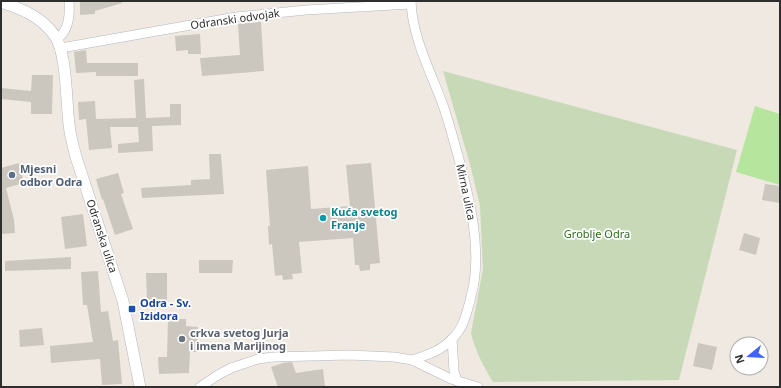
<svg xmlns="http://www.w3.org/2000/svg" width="781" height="388" font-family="'Noto Sans',sans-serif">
	<rect width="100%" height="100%" fill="#efe9e1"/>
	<!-- green -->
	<path fill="#b6e59e" d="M755,106l25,8v71l-44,-13z"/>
	<!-- cemetery -->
	<path fill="#c8d9b8" d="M443,71l294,79 -58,230 -186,2c-9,-15 -18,-31 -22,-49l12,-64 -3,-63 -9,-38z"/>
	<!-- building -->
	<g fill="#cbc7bf">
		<path d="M80,1h42v2l-27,8v3l-15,1z"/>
		<path d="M261,22l3,49 -62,5 -2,-18 40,-3 -2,-31z"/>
		<path d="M200,34l1,20h-13v-4l-12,1 -1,-15z"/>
		<path d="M86,50l1,13h51v13h-42v-4l-20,1 -2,-21z"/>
		<path d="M32,75h21l-1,39h-21v-12l-30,-3v-11l30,3z"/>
		<path d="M144,79l2,39 24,-1v-13h11v21l-29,1 1,25 -35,2v-9l21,-2 -1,-15h-28l2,21 -23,2 -3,-31 -7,1 -1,-18 17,-1 1,18 40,-1 -2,-38z"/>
		<path d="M209,154h12l3,40 -82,4 -1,-10 50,-3v-5l19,-1z"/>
		<path d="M19,163l5,20 -18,5 8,32 1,13 -14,1v-66z"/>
		<path d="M371,163l9,100 -10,1v6l-10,1 -1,-6h-4l-2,-27 -54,4 3,31 -10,1 1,5 -10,1 -1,-5 -7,1 -3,-32 -3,1 -1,-19h2l-4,-56 42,-4 3,43 39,-3 -4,-41z"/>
		<path d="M118,173l6,20 -3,1 12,35 -18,6 -12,-36 -1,1 -6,-21z"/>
		<path d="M765,184l15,2v17l-18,-3z"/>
		<path d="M83,214l4,32 -22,3 -4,-32z"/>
		<path d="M744,233l16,5 -4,17 -17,-5z"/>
		<path d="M71,257v12l-66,2v-10z"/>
		<path d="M199,260h34l-1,13h-33z"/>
		<path d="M98,271l3,41 7,-1 5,30 5,-1 4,44 -20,1 -2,-26 -49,4 -1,-17 43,-4 -6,-37h-4l-2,-33z"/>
		<path d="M146,273h21v28l-20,1z"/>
		<path d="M168,319h18v7l12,1 -1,25h-7l-1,21 -30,1 -1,-17h9z"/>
		<path d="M42,328l2,17 -24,2 -1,-17z"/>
		<path d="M698,343l19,4 -5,23 -19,-4z"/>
		<path d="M292,362l4,11 27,-4 2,18h-47l-7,-20 12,-4z"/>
	</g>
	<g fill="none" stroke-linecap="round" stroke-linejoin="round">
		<!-- minor casing -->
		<g stroke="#b4b7c1" stroke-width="10">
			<g id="minor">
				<path d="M411,1c1,37 21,73 33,107 6,18 11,37 16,55 10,38 20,81 14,120 -1,6 -3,12 -4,18 -4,14 -7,28 -18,38 -11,12 -25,16 -40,21"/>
				<path d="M57,39c12,-8 13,-25 12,-38"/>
				<path d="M61,48l175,-31 70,-7 105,-6"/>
				<path d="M452,339l2,32 3,10"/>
				<path d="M200,387l18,-12 13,-7 27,-9 15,-2 76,-2 45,2 18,3 39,19 27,8"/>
			</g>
		</g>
		<!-- tertiary casing -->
		<g stroke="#b4b7c1" stroke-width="12">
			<path id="tertiary" d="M1,2c21,7 41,15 54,34 12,18 11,65 14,88 1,11 4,22 7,33l47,144 17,86"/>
		</g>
		<!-- minor -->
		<use href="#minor" stroke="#fff" stroke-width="9"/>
		<!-- tertiary -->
		<use href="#tertiary" stroke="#fff" stroke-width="11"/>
	</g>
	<!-- markers -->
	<circle fill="#5c6f8a" stroke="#fff" stroke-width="1.5" cx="12" cy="175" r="4"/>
	<circle fill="#0f9aa8" stroke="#fff" stroke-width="1.5" cx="323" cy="218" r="4"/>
	<rect fill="#1a4fb4" stroke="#fff" stroke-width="1.5" x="128" y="305" width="8" height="8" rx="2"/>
	<circle fill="#6b7280" stroke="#fff" stroke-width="1.5" cx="182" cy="339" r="4"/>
	<g text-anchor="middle" stroke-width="3.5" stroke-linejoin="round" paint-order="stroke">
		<!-- street labels -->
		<g font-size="11" fill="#2e2e2e" stroke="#fff">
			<text transform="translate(235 19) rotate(-8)" y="4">Odranski odvojak</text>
			<text transform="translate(466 192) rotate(78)" y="4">Mirna ulica</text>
			<text transform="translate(102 236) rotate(72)" y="4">Odranska ulica</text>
		</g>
		<!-- service labels -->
		<g font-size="11" font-weight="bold" fill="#4e5e75" stroke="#fff" text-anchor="start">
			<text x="20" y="173">Mjesni<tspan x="20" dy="13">odbor Odra</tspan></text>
		</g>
		<!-- culture labels -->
		<g font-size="11" font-weight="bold" fill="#0d838f" stroke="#fff" text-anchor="start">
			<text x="331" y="216">Kuća svetog<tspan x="331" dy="13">Franje</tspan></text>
		</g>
		<!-- park labels -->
		<g font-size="11" fill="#2c6e1b" stroke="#fff">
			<text x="597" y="238">Groblje Odra</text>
		</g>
		<!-- transit labels -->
		<g font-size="11" font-weight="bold" fill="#164399" stroke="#fff" text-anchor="start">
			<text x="140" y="307">Odra - Sv.<tspan x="140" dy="13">Izidora</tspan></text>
		</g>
		<!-- worship labels -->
		<g font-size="11" font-weight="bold" fill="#5b616d" stroke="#fff" text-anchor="start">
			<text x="190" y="337">crkva svetog Jurja<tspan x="190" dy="13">i imena Marijinog</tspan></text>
		</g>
	</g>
	<!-- border -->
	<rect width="781" height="388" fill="none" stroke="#2e2e2e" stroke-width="4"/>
	<!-- north arrow -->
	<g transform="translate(749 356) rotate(252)"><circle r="19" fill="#ffffff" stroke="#ababab"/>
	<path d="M0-3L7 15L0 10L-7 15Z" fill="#4264fb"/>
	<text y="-6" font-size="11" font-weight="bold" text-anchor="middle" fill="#2e2e2e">N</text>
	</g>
</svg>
